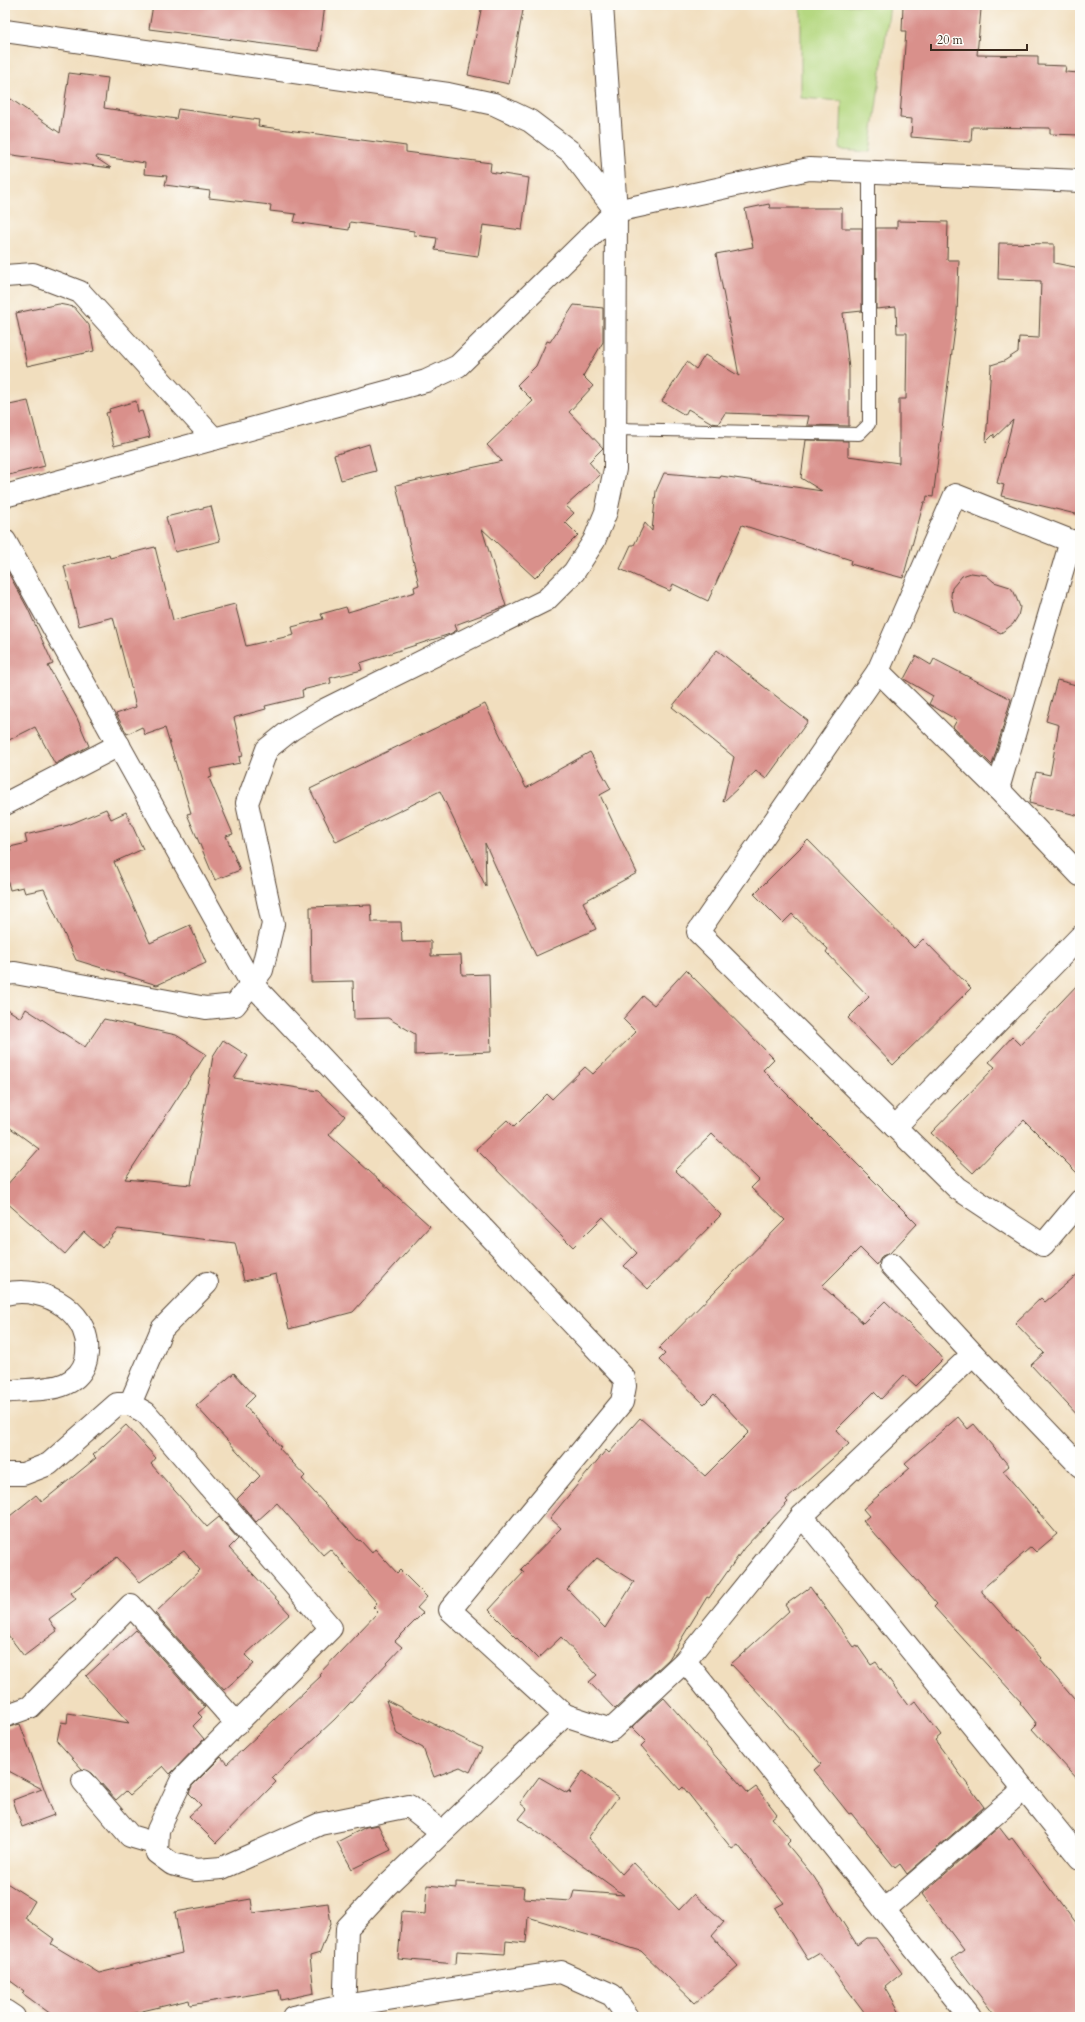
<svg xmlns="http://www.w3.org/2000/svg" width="1085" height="2022" font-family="Cardo,serif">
	<rect width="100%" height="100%" fill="#fdfcf7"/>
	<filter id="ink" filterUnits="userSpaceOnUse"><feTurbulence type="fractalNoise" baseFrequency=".025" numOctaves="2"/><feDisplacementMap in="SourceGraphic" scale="8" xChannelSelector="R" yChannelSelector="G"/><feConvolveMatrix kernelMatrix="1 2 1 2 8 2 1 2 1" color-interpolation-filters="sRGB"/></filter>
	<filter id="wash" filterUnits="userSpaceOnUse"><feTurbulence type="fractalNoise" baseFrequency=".012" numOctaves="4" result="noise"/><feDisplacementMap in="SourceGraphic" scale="16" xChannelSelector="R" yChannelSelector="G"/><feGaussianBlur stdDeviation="0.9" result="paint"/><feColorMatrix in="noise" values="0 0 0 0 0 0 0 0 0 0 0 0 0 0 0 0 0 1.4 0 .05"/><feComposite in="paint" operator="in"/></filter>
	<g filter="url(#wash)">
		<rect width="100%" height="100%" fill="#f1debe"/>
		<!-- green -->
		<path fill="#b5d881" stroke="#788150" d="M801,5h89l-20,147 -30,-2 2,-49 -41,-3z"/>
		<g id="blocks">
			<!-- building -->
			<g fill="#d9908b" fill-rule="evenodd">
				<path d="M153,5h172l-6,46 -170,-22z"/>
				<path d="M482,5h42l-15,79 -41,-9z"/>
				<path d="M903,5h46v2l32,2 -4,46 61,1v9l28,1 -1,6 15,1v62l-30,-1v-6l-78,-1 -1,15 -60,-5 1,-18 -12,-1 6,-87h-4z"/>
				<path d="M69,73l39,5 -4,30 72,11 2,-10 81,11 -1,6 148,20v6l85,11 -1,9 39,6 -7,52 -39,-5 -5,31 -43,-6 2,-12 -23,-3v-4l-64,-9 -1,8 -55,-8 2,-8 -26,-3 1,-6 -62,-7 1,-7 -45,-6 2,-9 -23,-2 1,-11 -48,-7 -1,2 15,10 -106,-14v-59l55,38z"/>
				<path d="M769,204l1,4h72v20h20v83l-19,2 6,56v57l-42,-1 2,-9 -84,-3 -7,11 -6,-1 -24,-14 -3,6 -23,-14 25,-39 9,7 9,-14 34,21 -23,-122 37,-7 -8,-38z"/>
				<path d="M897,221l51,1 -1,38h12l-2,54 -24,183 -6,-1 -1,6h-2l-21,76 -53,-14 1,-4 -109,-35 -34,76 -35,-17 -3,7 -50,-22 11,-24h3l11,-22 7,8 4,-40 8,-18 56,5 1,-2 101,15 -21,-13 5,-38 42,1v15l51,7v-64h7l1,-66h-10l-1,-26 -20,2v-81h21z"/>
				<path d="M999,243l55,1v19l26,5v247l-79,-19 3,-11 -7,-2 16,-63 -19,18v-4l-8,8 5,-77 13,-4 14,-9 1,-15 20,1 2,-57 -43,-2z"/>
				<path d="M59,304l15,3 15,18 5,26 -67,15 -11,-53z"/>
				<path d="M574,305l29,3v34l-20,34 10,10 -24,26 34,36 -14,14 11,13 -34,31 8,7 -9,9 13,13 -43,43 -53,-49 24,77 -51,19 2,5 -7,4 -90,29 2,7 -32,8 1,5 -29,7 1,7 -38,9 1,3 -30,8 -2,1 9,38 -4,1 1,6 -30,6 2,8 -3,1 24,56 -7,2 14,34 -25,10 -28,-66 4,-1 -26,-85 -20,7 -3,-8 -15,7 -11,-20 20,-7 -23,-90 -34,9 -15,-60 45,-11 1,3 45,-11 18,73 62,-16 11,42 48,-11 -2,-8 31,-8 -2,-5 25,-7 2,5 67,-20 -1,-5 5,-2 -23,-100 106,-24 -15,-16 46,-44 -16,-16 19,-19 11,-25 3,1z"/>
				<path d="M28,401l17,65 -40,10v-70z"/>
				<path d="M136,401l2,11 4,-1 8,26 -36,9 -8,-33 4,-1 -1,-3z"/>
				<path d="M369,444l7,27 -35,9 -7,-25z"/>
				<path d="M211,506l9,35 -45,11 -9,-35z"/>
				<path d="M5,567l23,42 25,55 -5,2 29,52 12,28 -34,18 -20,-37 -30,15z"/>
				<path d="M971,573l15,2 8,7 16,5 4,5 6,15 -2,9 -5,8 -12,9 -47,-22 -3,-15 1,-8 10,-12z"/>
				<path d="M717,650l91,71 -42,58 -10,-8 -33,31 11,-45 -62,-50z"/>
				<path d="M916,656l15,9 3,-6 77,40 -19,66 -39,-38 4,-7 -28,-16 4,-8 -29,-17z"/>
				<path d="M1057,680l23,6v130l-51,-13 7,-31 14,3 9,-50 -13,-4z"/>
				<path d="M485,704l41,84 64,-36 21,37 -11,6 37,78 -54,29 13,27 -60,27 -51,-113 1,44 -46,-96 -104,51 -26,-53z"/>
				<path d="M106,809l5,10 15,-7 17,37 -29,13 36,81 40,-18 16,38 -49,22 -81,-25 -32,-71 -19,4 -2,-6 -13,3 -5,-19v-18l6,-1 -1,-5 17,-4 -2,-8 43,-10z"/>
				<path d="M808,840l106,108 9,-9 48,49 -78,77 -45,-47 21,-21 -43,-45 2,-3 -36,-35 -9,9 -29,-29z"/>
				<path d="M371,905l1,17h29l1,20 29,-1v15l30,-1 1,20 27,-1 2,78 -76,3v-21l-27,-16 -34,1 -1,-38 -42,1 -1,-75z"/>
				<path d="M686,970l88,89 -11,11 154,154 -27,29 -8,3 -5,9 -17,-17 -38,38 41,37 22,-22 51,49 7,9 -27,27 -12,-11 -23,24 -7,-7 -38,38 13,14 -63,56 2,2 -44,46 -35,50 -2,-1 -38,62 -54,50 -26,-27 8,-7 -36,-38 -23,22 -49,-49 35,-38 -3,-3 40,-41 -11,-10 56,-68 3,3 31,-35 65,58 44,-44 -35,-38 -10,10 -45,-44 6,-6 -6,-6 126,-128 -34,-32 8,-8 -47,-46 -37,36 46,45 -73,74 -24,-23 13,-13 -34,-36 -30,30 -97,-98 31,-29 7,7 33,-33 5,5 33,-32 8,7 43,-42 -13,-13 20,-23 11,9zM597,1558l37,24 -29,46 -38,-39z"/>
				<path d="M1080,982v194l-56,-56 -51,53 -42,-40 64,-66 -6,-5 23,-25 8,8z"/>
				<path d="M5,1008l16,10 5,-9 59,38 19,-28 72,16 30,19 -81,125 66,6 22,-129 10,-16 25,16 -14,22 84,13 27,25 -16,19 101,91 -77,86 -64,17 -13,-55 -32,7 -9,-38 -117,-14 -16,19 -18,-16 -19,22 -60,-53v-14l34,-38 -34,-25z"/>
				<path d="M1080,1272v146l-49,-53 13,-12 -29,-30 26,-25 4,4z"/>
				<path d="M234,1373l21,23 -10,10 36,41 -2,1 26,28 -3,3 57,62 1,-1 12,13 3,-4 22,24 3,-3 27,27 -10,11 6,5 -28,28 7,6 -67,72 -63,59 4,4 -60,61 -27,-27 12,-11 -12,-12 3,-7 29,-29 6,7 94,-88 -2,-2 59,-62 -5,-5 4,-4 -47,-54 -7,6 -46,-52 -21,19 -19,-23 23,-23 -64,-70z"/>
				<path d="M958,1417l10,12 6,-5 35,42 -6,5 54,63 -21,18 -5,-5 -49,42v3l59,66 -1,1 40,47v76l-48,-53 5,-5 -17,-21 1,-1 -87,-95 3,-3 -74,-83 6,-5 -6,-7 47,-41 -5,-5z"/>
				<path d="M126,1425l30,33 -5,6 56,63 12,-10 19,22 -9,9 61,66 -45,41 9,9 -30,26 -69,-77 45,-43 -16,-19 -44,31 -23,-25 -46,36 5,6 -27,20 8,12 -33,25 -19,-25v-111l31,-25 6,7 54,-44 -3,-3z"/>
				<path d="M810,1587l44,60 3,-2 14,20 5,-3 33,44 6,-5 26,34 -6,5 49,67 -77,67 -7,-10 -5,4 -44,-55 -2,1 -35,-44 7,-6 -54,-62 -36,-38 58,-53 -4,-6z"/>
				<path d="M136,1630l69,77 -7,6 4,4 -9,9 11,13 -34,35 -7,-8 -33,29 -4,-4 -10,9 -24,-27 -10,-4 -25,-28 4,-19 6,1 1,-10 61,10 -43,-47z"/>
				<path d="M664,1698l84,95 8,-6 21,27 -5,4 19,22 -4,4 27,33 43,68 9,-7h10l26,35 -17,14 18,30h-35l-48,-64 -12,7 -33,-52 9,-5 -46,-58 -6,4 -49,-62 -3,3 -39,-44 5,-5 -14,-14z"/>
				<path d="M386,1700l96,48 -12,24 -10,-5 -26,10 -11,-29 -26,-14z"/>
				<path d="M20,1724l34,91 -32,12 -9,-27 29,-11 -37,-20v-41z"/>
				<path d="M583,1771l35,26 -30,41 34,36 11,-12 46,48 15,-16 30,28 -12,14 26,30 -43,37 -54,-52 -113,-34 -2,26 -20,-2 -1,13 -48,-3 -1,13 -58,-5 4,-47 23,2 2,-29 29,3v-6l68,5 -1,11 48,3 3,-10 50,4 -105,-76 8,-10 -7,-6 19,-26 28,16 1,-2 3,2 -2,-2z"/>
				<path d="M378,1825l13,25 -39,19 -15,-27 29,-15z"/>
				<path d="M999,1827l10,13 3,-2 68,91v88h-84l-44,-58 12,-9 -42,-56z"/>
				<path d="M5,1882l30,19 -10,17 29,21 -3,5 48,29 83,-20 -7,-41 76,-13 2,14 75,-10 3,21 -11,29 -10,3 4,37 -33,7 -2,-10 -89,15 -1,-5 -72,17h-62l-33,-24 2,-2 -19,-14z"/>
			</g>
		</g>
	</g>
	<g filter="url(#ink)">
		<use href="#blocks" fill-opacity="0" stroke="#564536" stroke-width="1"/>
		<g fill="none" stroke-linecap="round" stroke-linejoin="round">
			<!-- service casing -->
			<g stroke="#564536" stroke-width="14">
				<path id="service" d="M615,429l244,5 10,-10v-252"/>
			</g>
			<!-- minor casing -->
			<g stroke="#564536" stroke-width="24">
				<g id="minor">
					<path d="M5,276l28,-2 47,18 134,147"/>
					<path d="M5,496l421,-115 32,-15 158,-155 193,-42 271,12"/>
					<path d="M5,541l246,442 373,395 1,8 -3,16 -172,208 115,105"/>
					<path d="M1080,543l-9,-2 -116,-46 -77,176 -180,261 259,256 86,57 37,-44"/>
					<path d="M878,671l120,118 82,86"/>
					<path d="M998,789l73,-248"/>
					<path d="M5,804l114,-59"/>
					<path d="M5,974l10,-1 191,35 29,-3 27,-35 11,-46 -26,-121 20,-54 25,-20 32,-19 222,-110 28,-28 20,-31 12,-29 9,-43 1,-258 -14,-206"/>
					<path d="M895,1127l185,-190"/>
					<path d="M891,1265l82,89 107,112"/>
					<path d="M5,1294c40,-10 91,20 81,66 -3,12 -10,19 -21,24 -16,7 -42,5 -60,8"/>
					<path d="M130,1404l32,-75 45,-46"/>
					<path d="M5,1474h18l26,-10 68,-60h13l16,9 185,215 -149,151 -24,51 -1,23 15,11 24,6 26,-2 98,-44 89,-18 33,26"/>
					<path d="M802,1516l278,342"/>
					<path d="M685,1661l285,356"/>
					<path d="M5,1716l25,-9 101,-102 106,119"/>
					<path d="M83,1781l47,55 27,8"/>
					<path d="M884,1910l140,-121"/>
					<path d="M5,2011l9,6"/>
					<path d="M293,2017l50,-11 218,-34 51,23 16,22"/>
					<path d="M344,2017l3,-89 40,-43 178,-170 46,15 74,-69 117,-145 171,-162"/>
				</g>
			</g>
			<!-- tertiary casing -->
			<g stroke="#564536" stroke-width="24">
				<path id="tertiary" d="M5,31l443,63 46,10 36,17 41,31 45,59"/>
			</g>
			<!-- service -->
			<use href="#service" stroke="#fff" stroke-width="12"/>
			<!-- minor -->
			<use href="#minor" stroke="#fff" stroke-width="22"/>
			<!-- tertiary -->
			<use href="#tertiary" stroke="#fff" stroke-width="22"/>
		</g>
	</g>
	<!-- margin -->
	<rect width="1085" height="2022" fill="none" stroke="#fdfcf7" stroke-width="20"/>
	<!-- scale -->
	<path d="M931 44v6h96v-6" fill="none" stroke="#3b2a1e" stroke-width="2"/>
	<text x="937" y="44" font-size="12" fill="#3b2a1e" stroke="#fdfcf7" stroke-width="3" paint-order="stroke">20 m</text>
</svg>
